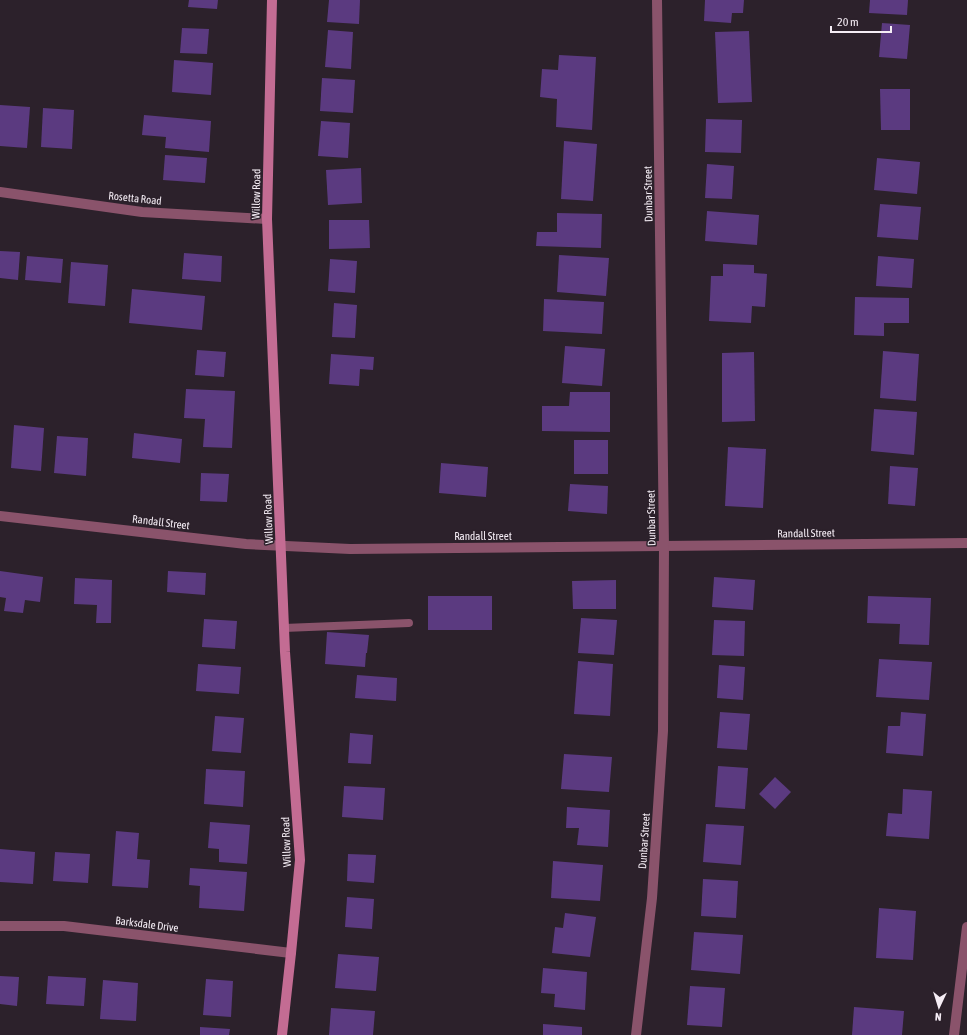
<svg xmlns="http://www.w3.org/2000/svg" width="967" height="1035" font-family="'Asap Condensed',sans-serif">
	<rect width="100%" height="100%" fill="#2c212b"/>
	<!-- building -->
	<g fill="#5b3a80">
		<path d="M189,0h29l-1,9 -29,-2z"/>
		<path d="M329,0h31l-1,24 -32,-2z"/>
		<path d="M705,0h39l-1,13h-11l-1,10 -27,-2z"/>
		<path d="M870,0h38l-1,15 -38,-2z"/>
		<path d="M882,23l28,2 -3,34 -28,-2z"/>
		<path d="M182,28l27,1 -2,25 -27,-1z"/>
		<path d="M328,30l25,2 -2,37 -26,-2z"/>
		<path d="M749,31l3,71 -34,1 -3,-71z"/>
		<path d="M559,55l37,2 -4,73 -36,-3 1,-28 -17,-2 2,-28 16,1z"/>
		<path d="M174,60l39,3 -2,32 -39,-3z"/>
		<path d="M322,78l33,2 -2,33 -33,-2z"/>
		<path d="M880,89h30v41h-29z"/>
		<path d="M0,105l30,2 -3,41 -27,-2z"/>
		<path d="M43,108l31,2 -2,39 -31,-2z"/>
		<path d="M144,115l67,6 -2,31 -44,-4 1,-11 -24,-2z"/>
		<path d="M706,119l36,1 -1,33 -36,-1z"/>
		<path d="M321,121l29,2 -2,35 -30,-2z"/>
		<path d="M564,141l33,3 -4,57 -32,-2z"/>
		<path d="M165,155l42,3 -2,25 -42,-3z"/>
		<path d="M877,158l43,4 -3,32 -43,-4z"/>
		<path d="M707,164l27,2 -2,33 -27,-1z"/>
		<path d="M361,168l1,35 -34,2 -2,-35z"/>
		<path d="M880,204l41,3 -3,33 -41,-3z"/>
		<path d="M707,211l52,4 -2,30 -52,-4z"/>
		<path d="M557,213l45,1 -1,34 -65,-2 1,-14h20z"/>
		<path d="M329,220h40l1,28 -41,1z"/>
		<path d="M0,251l20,1 -2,28 -18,-2z"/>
		<path d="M184,253l38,3 -1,26 -39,-3z"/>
		<path d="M559,255l50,3 -3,38 -49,-4z"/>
		<path d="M27,256l36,3 -2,24 -36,-3z"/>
		<path d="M878,256l36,3 -2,29 -36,-2z"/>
		<path d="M330,259l27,2 -2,32 -27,-2z"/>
		<path d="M71,262l37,3 -3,41 -37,-3z"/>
		<path d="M723,264l31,1v8l13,1 -2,33 -13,-1 -1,17 -42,-2 2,-45h12z"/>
		<path d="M132,289l73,7 -3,34 -73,-7z"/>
		<path d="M855,297l54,1v25h-25v13l-30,-1z"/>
		<path d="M544,299l60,3 -2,32 -59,-3z"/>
		<path d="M334,303l23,2 -2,33 -23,-1z"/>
		<path d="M565,346l40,3 -3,37 -40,-3z"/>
		<path d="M197,350l29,2 -2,25 -29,-2z"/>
		<path d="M883,351l36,3 -3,47 -36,-3z"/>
		<path d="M754,352l1,69 -33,1v-69z"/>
		<path d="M331,354l43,3 -1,13 -13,-1 -1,17 -30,-2z"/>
		<path d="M186,389l49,2 -3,57 -29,-1 2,-28 -21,-1z"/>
		<path d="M570,392h40v40l-68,-1v-25h27z"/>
		<path d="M874,409l43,3 -3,43 -43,-4z"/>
		<path d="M14,425l30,3 -3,43 -30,-3z"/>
		<path d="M134,433l48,6 -2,24 -48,-5z"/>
		<path d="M57,436l31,2 -2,38 -32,-3z"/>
		<rect x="574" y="440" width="34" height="34"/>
		<path d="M728,447l38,2 -3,59 -38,-2z"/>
		<path d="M441,463l47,4 -2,30 -47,-4z"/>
		<path d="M890,466l28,2 -3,38 -27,-2z"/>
		<path d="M201,473l28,1 -2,28 -27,-1z"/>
		<path d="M570,484l38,2 -1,28 -39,-3z"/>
		<path d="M0,571l43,6 -3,25 -15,-2 -2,13 -19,-2 2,-13 -6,-1z"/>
		<path d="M168,571l38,2 -1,22 -38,-3z"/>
		<path d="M714,577l41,3 -2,30 -41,-3z"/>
		<path d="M75,578l37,2 -1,43h-15l1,-18 -23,-1z"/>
		<path d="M616,580v29h-43l-1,-28z"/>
		<rect x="428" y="596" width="64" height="34"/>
		<path d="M868,596l63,2 -2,47 -30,-1 1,-20 -33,-1z"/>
		<path d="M581,618l36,2 -3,35 -36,-2z"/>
		<path d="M204,619l33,2 -2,28 -33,-2z"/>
		<path d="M714,620l31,1 -1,35 -32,-1z"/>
		<path d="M327,632l42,3 -2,18h-1l-1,14 -40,-3z"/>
		<path d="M879,659l53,3 -3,38 -53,-3z"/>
		<path d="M578,661l35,3 -3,52 -36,-2z"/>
		<path d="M198,664l43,3 -2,27 -43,-3z"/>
		<path d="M719,665l26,2 -2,33 -26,-2z"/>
		<path d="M357,675l40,3 -1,23 -41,-3z"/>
		<path d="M720,712l30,2 -3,36 -30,-2z"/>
		<path d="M901,712l25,2 -3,42 -37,-3 2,-27h12z"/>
		<path d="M215,716l29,2 -3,35 -29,-2z"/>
		<path d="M350,733l23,2 -2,29 -23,-1z"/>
		<path d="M564,754l48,3 -3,35 -48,-3z"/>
		<path d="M718,766l30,2 -3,41 -30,-2z"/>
		<path d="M206,769l39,2 -2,36 -39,-3z"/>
		<path d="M775,777l16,15 -16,17 -16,-15z"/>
		<path d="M344,786l41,2 -2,32 -41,-3z"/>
		<path d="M903,789l29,2 -3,48 -43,-3 2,-23 14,1z"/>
		<path d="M567,807l43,3 -2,37 -31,-2 2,-17h-13z"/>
		<path d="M210,822l40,3 -3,39 -28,-2v-13l-11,-1z"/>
		<path d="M706,824l38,2 -3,39 -38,-3z"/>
		<path d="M116,831l23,2 -2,26 13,1 -2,28 -36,-2z"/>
		<path d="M0,849l35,3 -2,32 -33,-2z"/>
		<path d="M55,852l35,2 -2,29 -35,-2z"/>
		<path d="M348,854l28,1 -2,28 -27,-2z"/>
		<path d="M553,861l50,4 -3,36 -49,-3z"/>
		<path d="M190,868l57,4 -3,39 -45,-3 1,-22 -11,-1z"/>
		<path d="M703,879l35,2 -2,37 -35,-2z"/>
		<path d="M347,897l27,2 -2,30 -27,-2z"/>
		<path d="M879,908l37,3 -3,49 -37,-2z"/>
		<path d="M565,913l31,4 -6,40 -38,-4 3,-26 8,1z"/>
		<path d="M694,932l49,3 -3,39 -49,-4z"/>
		<path d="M338,954l41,3 -3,34 -41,-3z"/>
		<path d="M543,968l44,4 -2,38 -31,-3 1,-13 -14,-1z"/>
		<path d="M0,976l19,1 -2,29 -17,-2z"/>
		<path d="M48,976l38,2 -2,28 -38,-2z"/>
		<path d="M206,979l27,2 -2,36 -28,-2z"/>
		<path d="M103,980l35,3 -2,38 -36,-2z"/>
		<path d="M690,986l35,2 -3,39 -35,-2z"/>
		<path d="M854,1007l50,4 -2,24h-50z"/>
		<path d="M331,1008l44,3 -2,24h-44z"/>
		<path d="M543,1024l39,3v8h-39z"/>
		<path d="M200,1027l30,2 -1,6h-29z"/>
	</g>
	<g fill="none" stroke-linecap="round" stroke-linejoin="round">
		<!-- lane -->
		<path stroke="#8a536b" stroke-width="8" d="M284,628l125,-5"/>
		<!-- street -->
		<g stroke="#8a536b" stroke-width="10">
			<path d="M0,192l142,20 125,7"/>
			<path d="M0,516l246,28 104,5 617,-6"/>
			<path d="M0,926h64l227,27"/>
			<path d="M636,1035l16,-137 11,-167 1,-184 -7,-547"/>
			<path d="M954,1035l13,-108"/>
		</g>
		<!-- secondary -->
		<path stroke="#c36c93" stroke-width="10" d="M272,0l-5,219 18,433 15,208 -9,93 -9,82"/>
	</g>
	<g text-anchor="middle" stroke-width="3" stroke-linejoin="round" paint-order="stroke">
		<!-- street labels -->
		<g font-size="11" fill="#f5edf5" stroke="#2c212b">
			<text transform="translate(256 194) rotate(-89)" y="4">Willow Road</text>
			<text transform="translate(648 194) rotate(-91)" y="4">Dunbar Street</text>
			<text transform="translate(135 198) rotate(6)" y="4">Rosetta Road</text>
			<text transform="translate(651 518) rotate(-91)" y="4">Dunbar Street</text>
			<text transform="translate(268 519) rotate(-92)" y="4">Willow Road</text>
			<text transform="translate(161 522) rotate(7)" y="4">Randall Street</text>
			<text transform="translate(806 533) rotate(-1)" y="4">Randall Street</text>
			<text x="483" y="540">Randall Street</text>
			<text transform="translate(644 841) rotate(-86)" y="4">Dunbar Street</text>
			<text transform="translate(286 842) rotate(-92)" y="4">Willow Road</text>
			<text transform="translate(147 924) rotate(7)" y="4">Barksdale Drive</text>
		</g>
	</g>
	<!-- north arrow -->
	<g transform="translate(939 1007) rotate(184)" stroke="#2c212b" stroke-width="3" paint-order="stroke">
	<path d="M0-3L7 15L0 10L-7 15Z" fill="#f5edf5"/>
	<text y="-6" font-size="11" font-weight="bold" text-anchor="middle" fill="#f5edf5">N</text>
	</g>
	<!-- scale -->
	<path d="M831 26v6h60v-6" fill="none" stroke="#f5edf5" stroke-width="2"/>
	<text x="837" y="26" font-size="12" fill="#f5edf5" stroke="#2c212b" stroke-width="3" paint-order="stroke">20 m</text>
</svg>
